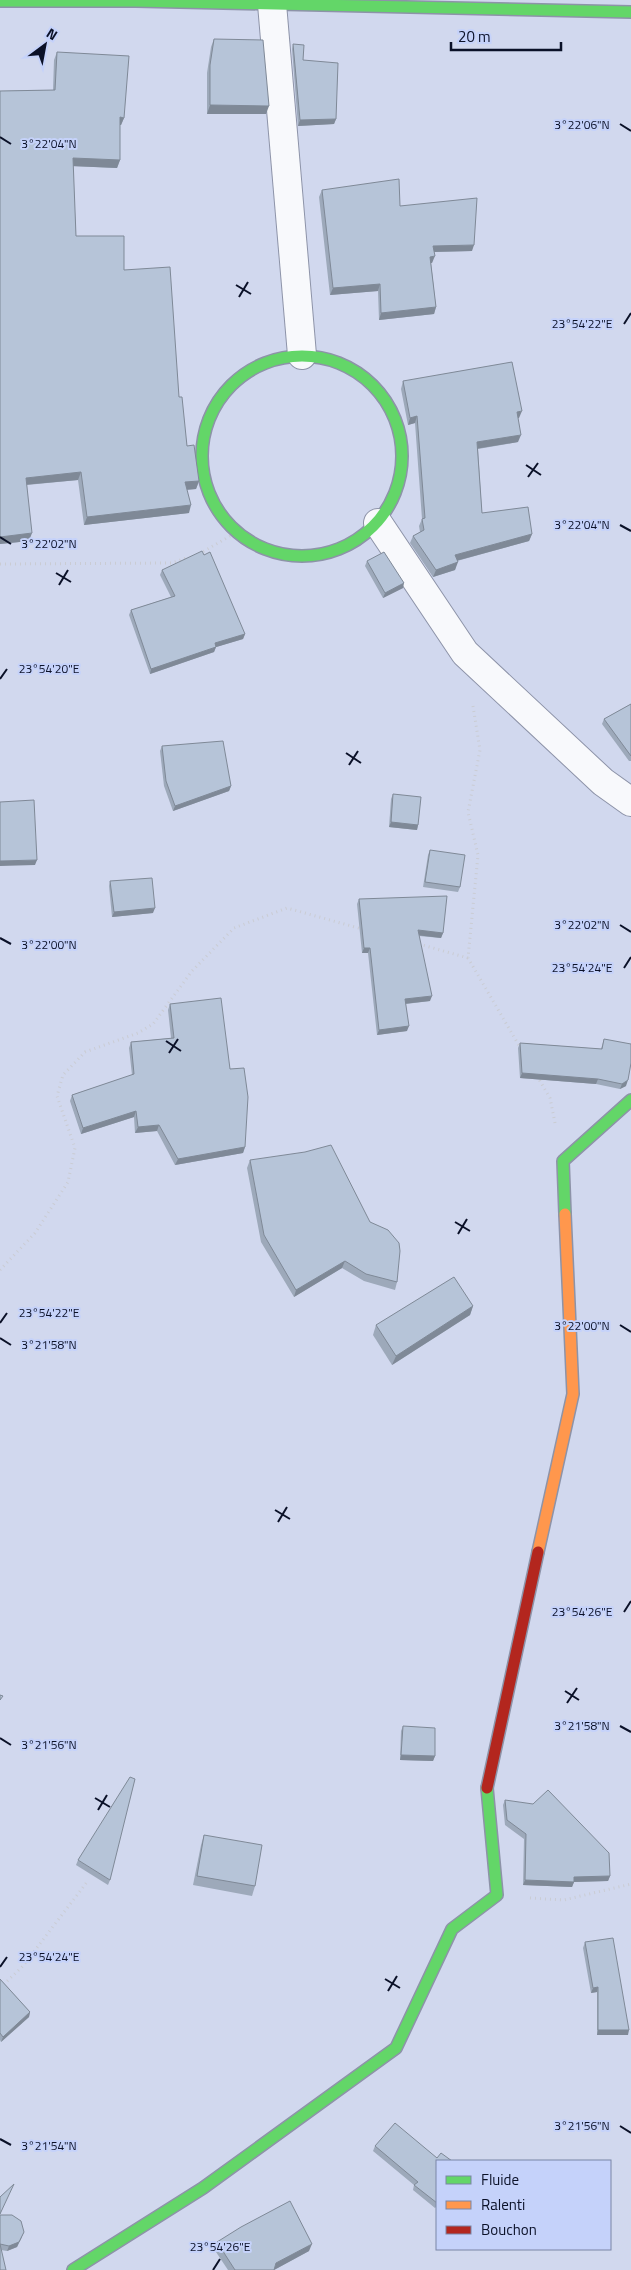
<svg xmlns="http://www.w3.org/2000/svg" width="631" height="2270" font-family="'Titillium Web',sans-serif">
	<rect width="100%" height="100%" fill="#d1d8ee"/>
	<g fill="none" stroke-linecap="round" stroke-linejoin="round">
		<!-- street casing -->
		<g stroke="#8d93a8" stroke-width="30">
			<g id="street">
				<path d="M272,4l30,351"/>
				<path d="M378,523l87,130 138,129 28,20"/>
			</g>
		</g>
		<!-- fast casing -->
		<g stroke="#8d93a8" stroke-width="14">
			<g id="fast">
				<path d="M0,1h136l495,11"/>
				<circle cx="302" cy="456" r="100"/>
				<path d="M565,1214l-2,-53 68,-61"/>
				<path d="M73,2270l130,-82 193,-140 56,-119 45,-34 -10,-107"/>
			</g>
		</g>
		<!-- slow casing -->
		<g stroke="#8d93a8" stroke-width="14">
			<path id="slow" d="M538,1552l35,-158 -8,-180"/>
		</g>
		<!-- jam casing -->
		<g stroke="#8d93a8" stroke-width="14">
			<path id="jam" d="M487,1788l51,-236"/>
		</g>
		<!-- path -->
		<g stroke="#caccd3" stroke-width="3" stroke-dasharray="1 4" stroke-linecap="butt">
			<path d="M199,554l38,-22"/>
			<path d="M0,564l172,-1 17,-6"/>
			<path d="M473,706l7,44 -12,62 10,43 -10,103 53,91"/>
			<path d="M419,944l49,14"/>
			<path d="M537,1076l13,22 5,25"/>
			<path d="M0,1270l35,-37 33,-51 7,-34 -18,-52 6,-21 22,-23 53,-19 15,-9 39,-53 42,-43 53,-20 75,21"/>
			<path d="M530,1898l34,2 67,-16"/>
			<path d="M0,1988l23,-22 64,-84"/>
		</g>
		<!-- street -->
		<use href="#street" stroke="#f8f9fc" stroke-width="28"/>
		<!-- fast -->
		<use href="#fast" stroke="#63d668" stroke-width="11"/>
		<!-- slow -->
		<use href="#slow" stroke="#ff974d" stroke-width="11"/>
		<!-- jam -->
		<use href="#jam" stroke="#b3261e" stroke-width="11"/>
	</g>
	<!-- wall -->
	<g fill="#9da9ba">
		<path d="M214,39l52,75h-59v-41l4,-26z"/>
		<path d="M293,44l43,75 -2,5 -36,2 -6,-77z"/>
		<path d="M57,52l67,66 -3,7h-1v35l-3,8 -44,-2 3,70 48,34 55,127 8,49 12,35 -3,8 -9,1 2,23 -105,12 -6,-45 -51,5 2,56 -29,3v-453l53,-1 1,-30z"/>
		<path d="M322,190l78,16 72,45 -38,1 -2,11h-1l5,44 -2,7 -55,6 -1,-29 -48,4 -11,-98z"/>
		<path d="M403,381l116,37h-1v24l-40,7 4,64 50,21 -3,7 -72,20 -2,9 -22,7 -23,-34 3,-7 7,-4 -1,-6 3,-7 -7,-96 -7,2 -7,-36z"/>
		<path d="M204,555l41,79 -2,5 -27,8 -2,5 -64,22 -21,-59 2,-5 40,-13 -11,-22 2,-5z"/>
		<path d="M367,561l36,27 -20,10 -18,-32z"/>
		<path d="M631,704v57h-2l-27,-37 2,-5z"/>
		<path d="M162,746l69,40 -2,5 -56,20 -9,-25 -4,-35z"/>
		<path d="M393,794l25,31 -1,5 -28,-3 2,-28z"/>
		<path d="M430,850l30,37 -2,5 -35,-5 5,-32z"/>
		<path d="M110,881l43,32 -41,4 -3,-31z"/>
		<path d="M359,899l84,34 -2,5 -22,-2 11,65 -24,3 1,27 -30,4 -9,-82h-6l-5,-49z"/>
		<path d="M170,1004l60,65 15,78 -2,6 -68,12 -18,-34 -22,2 -1,-16 -53,17 -11,-33 2,-6 60,-20 -3,-27 2,-6 40,-4 -3,-28z"/>
		<path d="M604,1039l22,47 -6,3 -24,-5 -76,-6 -2,-30 2,-5 81,6z"/>
		<path d="M250,1160l147,122 -2,8 -31,-9 -22,-13 -48,29 -33,-55 -14,-74z"/>
		<path d="M473,1306l-3,9 -78,50 -19,-30 3,-10z"/>
		<path d="M403,1726l32,30 -2,5 -33,-1 1,-29z"/>
		<path d="M505,1800l105,76 -2,5 -34,1 -2,5 -49,-2 1,-46 -19,-14 -2,-20z"/>
		<path d="M204,1835l51,51 -3,10 -59,-11 8,-40z"/>
		<path d="M78,1860l32,20 -2,5 -32,-20z"/>
		<path d="M585,1942l43,93h-31v-43l-6,1 -8,-45z"/>
		<path d="M0,1979l30,33 -1,5 -28,25 -1,-2z"/>
		<path d="M375,2146l62,12v48l-2,2 -22,-18 1,-5 -41,-34z"/>
		<path d="M0,2215l22,22 -5,10 -10,4 -6,-1 -1,20z"/>
		<path d="M217,2242l92,9 -35,19h-46l-14,-21z"/>
	</g>
	<!-- shaded-wall -->
	<g fill="#7f8997">
		<path d="M210,105l59,1 -3,8h-59z"/>
		<path d="M120,117l4,1 -3,7h-4z"/>
		<path d="M336,119l-2,5 -36,2 2,-6z"/>
		<path d="M73,158l47,2 -3,8 -47,-2z"/>
		<path d="M474,245l-2,6 -41,1 2,-6z"/>
		<path d="M435,256l-3,7h-4l2,-6z"/>
		<path d="M380,284l-2,7 -48,4 3,-7z"/>
		<path d="M436,307l-2,7 -55,6 2,-7z"/>
		<path d="M522,411l-3,7 -5,1 3,-7z"/>
		<path d="M417,416l-2,7 -7,2 2,-7z"/>
		<path d="M521,435l-3,7 -43,7 2,-7z"/>
		<path d="M81,472l-3,8 -55,5 3,-7z"/>
		<path d="M199,481l-3,8 -14,1 3,-8z"/>
		<path d="M191,505l-2,8 -105,12 3,-8z"/>
		<path d="M32,533l-3,8 -29,3v-7z"/>
		<path d="M532,534l-3,7 -77,21 3,-7z"/>
		<path d="M458,562l-3,8 -22,7 3,-7z"/>
		<path d="M404,583l-1,5 -20,10 2,-5z"/>
		<path d="M245,634l-2,5 -30,9 2,-5z"/>
		<path d="M216,647l-2,5 -64,22 1,-5z"/>
		<path d="M231,786l-2,5 -56,20 2,-5z"/>
		<path d="M391,822l27,3 -1,5 -28,-3z"/>
		<path d="M37,860l-2,5 -35,1v-5z"/>
		<path d="M155,908l-2,5 -41,4 2,-5z"/>
		<path d="M418,930l25,3 -2,5 -25,-3z"/>
		<path d="M364,948h6l-2,5h-6z"/>
		<path d="M432,996l-2,5 -27,3 2,-5z"/>
		<path d="M409,1026l-2,5 -30,4 2,-5z"/>
		<path d="M522,1073l76,6 -2,5 -76,-6z"/>
		<path d="M628,1080l-2,6 -6,3 2,-5z"/>
		<path d="M136,1111l-2,6 -53,17 2,-6z"/>
		<path d="M159,1125l-2,6 -22,2 3,-6z"/>
		<path d="M245,1147l-2,6 -68,12 3,-6z"/>
		<path d="M345,1261l-3,7 -48,29 2,-7z"/>
		<path d="M473,1306l-3,9 -78,50 4,-9z"/>
		<path d="M401,1755l34,1 -2,5 -33,-1z"/>
		<path d="M610,1876l-2,5 -35,1 1,-5z"/>
		<path d="M525,1880l49,2 -2,5 -49,-2z"/>
		<path d="M598,1987l-1,5 -6,1 2,-5z"/>
		<path d="M30,2012l-1,5 -28,25 2,-5z"/>
		<path d="M598,2030h31l-1,5h-31z"/>
		<path d="M24,2232l-7,15 -10,4 2,-5z"/>
		<path d="M312,2244l-3,7 -35,19 2,-7z"/>
	</g>
	<!-- building -->
	<g fill="#b6c4d8" stroke="#7f8997">
		<path d="M214,39l49,1 6,66 -59,-1v-40z"/>
		<path d="M293,44l11,1 -1,15 35,3 -2,56 -36,1z"/>
		<path d="M57,52l72,4 -5,62 -4,-1v43l-47,-2 3,78h48v34l46,-3 9,130h3l5,49 7,-1 5,36 -14,1 6,23 -104,12 -6,-45 -55,6 6,55 -32,4v-446l55,-1z"/>
		<path d="M399,179l1,27 77,-8 -3,47 -41,1 2,10 -5,1 6,50 -55,6 -1,-29 -47,4 -11,-98z"/>
		<path d="M512,362l10,49 -5,1 4,23 -44,7 5,71 46,-6 4,27 -77,21 3,7 -22,8 -23,-34 11,-6 -2,-11 3,-1 -8,-102 -7,2 -7,-37z"/>
		<path d="M202,551l2,4 6,-3 35,82 -30,9 1,4 -65,22 -20,-59 44,-14 -13,-26z"/>
		<path d="M384,552l20,31 -19,10 -18,-32z"/>
		<path d="M631,704v52l-27,-37z"/>
		<path d="M223,741l8,45 -56,20 -9,-25 -4,-35z"/>
		<path d="M393,794l28,3 -3,28 -27,-3z"/>
		<path d="M34,800l3,60 -37,1v-59z"/>
		<path d="M430,850l35,5 -5,32 -35,-5z"/>
		<path d="M152,878l3,30 -41,4 -4,-31z"/>
		<path d="M447,896l-4,37 -25,-3 14,66 -27,3 4,27 -30,4 -9,-82h-6l-5,-49z"/>
		<path d="M221,998l9,71 14,-1 4,29 -3,50 -67,12 -19,-34 -21,2 -2,-16 -53,17 -11,-33 62,-21 -3,-32 43,-4 -4,-34z"/>
		<path d="M604,1039l27,5v19l-3,17 -6,4 -24,-5 -76,-6 -2,-30 82,6z"/>
		<path d="M331,1145l39,77 18,8 11,13 1,8 -3,31 -31,-8 -21,-13 -49,29 -32,-55 -14,-75 55,-8z"/>
		<path d="M454,1277l19,29 -77,50 -20,-31z"/>
		<path d="M0,1695l3,1 -3,4z"/>
		<path d="M403,1726l32,2v28l-34,-1z"/>
		<path d="M130,1777l5,2 -25,101 -32,-20z"/>
		<path d="M548,1790l61,63 1,23 -36,1v5l-49,-2 1,-46 -19,-14 -2,-20 28,4z"/>
		<path d="M204,1835l58,10 -7,41 -58,-10z"/>
		<path d="M613,1938l16,92h-31v-43l-5,1 -8,-46z"/>
		<path d="M0,1979l30,33 -27,25 -3,-4z"/>
		<path d="M395,2123l42,35 4,-5 11,8h-15v42l-23,-18 4,-3 -43,-36z"/>
		<path d="M14,2184l-14,30v-17z"/>
		<path d="M290,2201l22,43 -36,19 -2,7h-39l-18,-28 24,-15z"/>
		<path d="M0,2215h12l9,6 3,11 -5,10 -10,4 -9,-2 6,26h-6z"/>
	</g>
	<!-- ticks -->
	<path fill="none" stroke="#0b1128" stroke-width="2" d="M620,124l11,7M0,137l11,7M236,285l15,9M239,297l9,-15M624,324l7,-11M526,465l15,10M528,477l10,-14M620,525l11,6M0,537l11,7M56,573l15,9M59,585l9,-15M0,679l7,-10M346,753l15,10M349,765l9,-14M620,925l11,7M0,938l11,6M624,968l7,-11M166,1041l15,10M169,1053l9,-14M455,1222l15,9M458,1234l9,-15M0,1323l7,-10M620,1325l11,7M0,1338l11,7M275,1510l15,9M278,1522l9,-15M624,1612l7,-11M565,1691l14,9M567,1703l10,-15M620,1726l11,6M0,1738l11,7M95,1798l15,9M98,1810l9,-15M0,1967l7,-10M385,1979l15,9M388,1991l9,-15M620,2126l11,7M0,2139l11,6M213,2270l7,-11"/>
	<g font-size="12" text-anchor="middle" fill="#0b1128" stroke="#c5d2fa" stroke-width="4" stroke-linejoin="round" paint-order="stroke">
		<text x="582" y="129">3°22'06"N</text>
		<text x="49" y="148">3°22'04"N</text>
		<text x="582" y="328">23°54'22"E</text>
		<text x="582" y="529">3°22'04"N</text>
		<text x="49" y="548">3°22'02"N</text>
		<text x="49" y="673">23°54'20"E</text>
		<text x="582" y="929">3°22'02"N</text>
		<text x="49" y="949">3°22'00"N</text>
		<text x="582" y="972">23°54'24"E</text>
		<text x="49" y="1317">23°54'22"E</text>
		<text x="582" y="1330">3°22'00"N</text>
		<text x="49" y="1349">3°21'58"N</text>
		<text x="582" y="1616">23°54'26"E</text>
		<text x="582" y="1730">3°21'58"N</text>
		<text x="49" y="1749">3°21'56"N</text>
		<text x="49" y="1961">23°54'24"E</text>
		<text x="582" y="2130">3°21'56"N</text>
		<text x="49" y="2150">3°21'54"N</text>
		<text x="220" y="2251">23°54'26"E</text>
	</g>
	<!-- legend -->
	<rect x="436" y="2160" width="175" height="90" fill="#c5d2fa" stroke="#7b85a6"/>
	<rect x="446" y="2176" width="25" height="8" fill="#63d668" stroke="#7b85a6"/>
	<text x="481" y="2185" font-size="15" fill="#0b1128">Fluide</text>
	<rect x="446" y="2201" width="25" height="8" fill="#ff974d" stroke="#7b85a6"/>
	<text x="481" y="2210" font-size="15" fill="#0b1128">Ralenti</text>
	<rect x="446" y="2226" width="25" height="8" fill="#b3261e" stroke="#7b85a6"/>
	<text x="481" y="2235" font-size="15" fill="#0b1128">Bouchon</text>
	<!-- north arrow -->
	<g transform="translate(45 45) rotate(32)" stroke="#c5d2fa" stroke-width="4" paint-order="stroke">
	<path d="M0-4L9 19L0 12L-9 19Z" fill="#0b1128"/>
	<text y="-8" font-size="14" font-weight="bold" text-anchor="middle" fill="#0b1128">N</text>
	</g>
	<!-- scale -->
	<path d="M451 42v8h110v-8" fill="none" stroke="#0b1128" stroke-width="2.5"/>
	<text x="458" y="42" font-size="15" fill="#0b1128" stroke="#c5d2fa" stroke-width="4" paint-order="stroke">20 m</text>
</svg>
